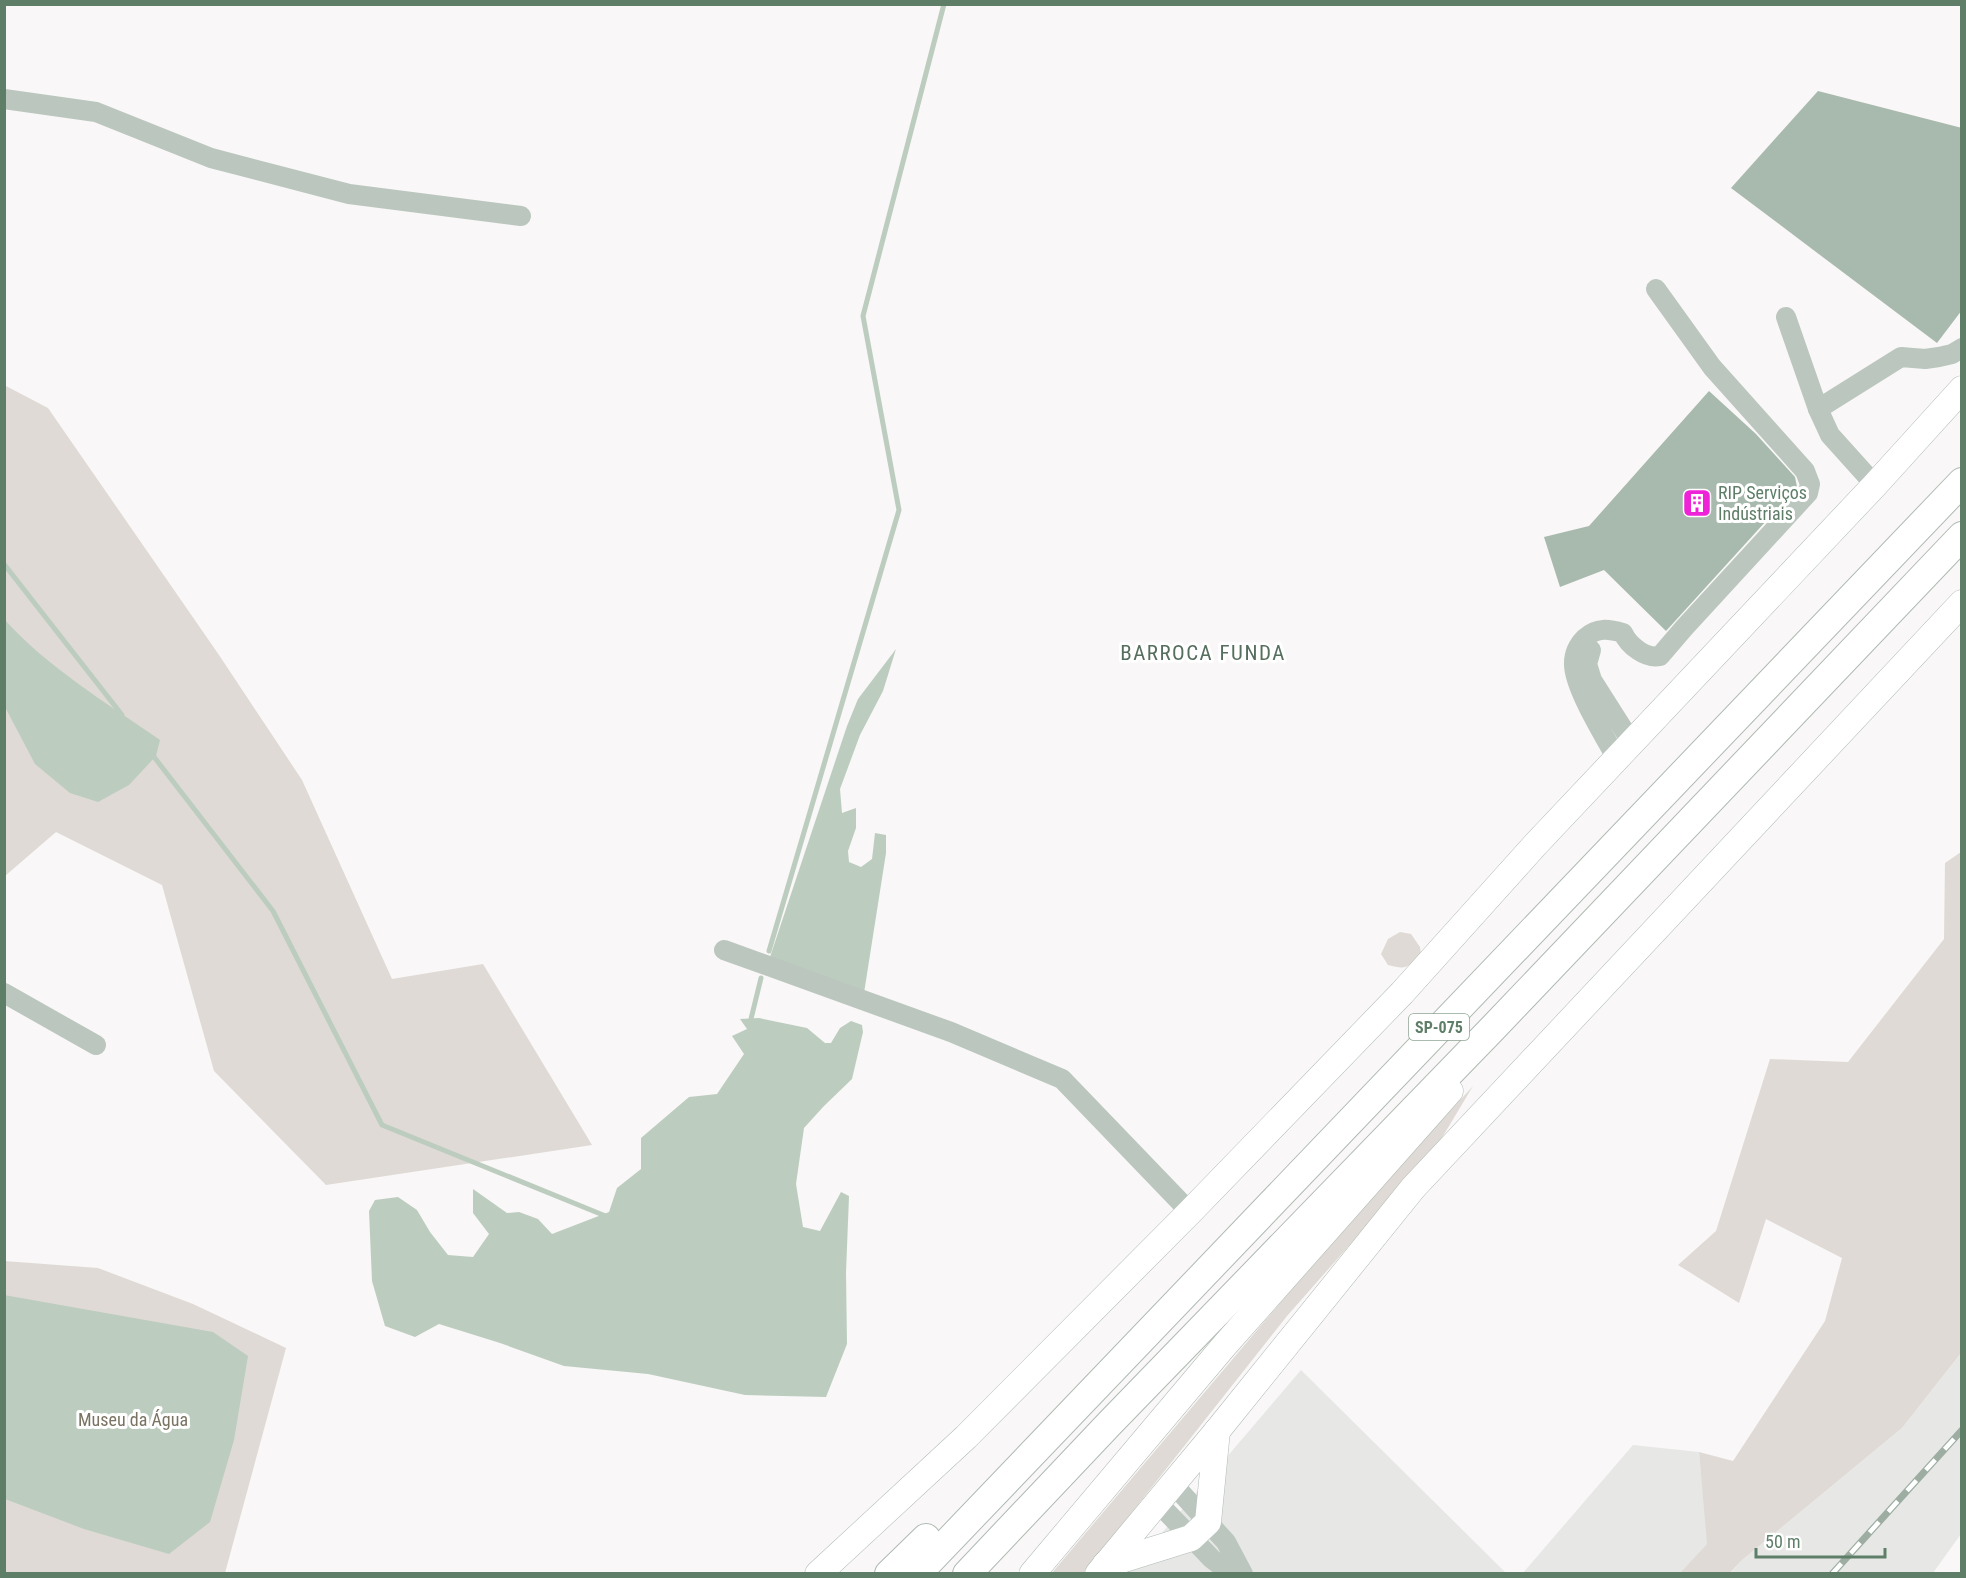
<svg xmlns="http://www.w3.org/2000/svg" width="1966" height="1578" font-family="'Roboto Condensed',sans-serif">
	<rect width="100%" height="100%" fill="#f9f7f7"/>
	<!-- built -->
	<g fill="#e7e8e6">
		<path d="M1961,1353v181l-28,39 -203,1 11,-13 161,-133z"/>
		<path d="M1301,1370l205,203 -379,1z"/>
		<path d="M1633,1445l66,7 9,92 -28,29 -158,1z"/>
	</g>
	<!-- green -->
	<g fill="#dfdad5">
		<path d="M4,385l44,23 171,247 83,125 90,199 91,-15 109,181 -266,40 -112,-114 -52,-186 -106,-53 -51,44z"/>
		<path d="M1961,852v501l-59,75 -161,133 -11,12h-50l27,-29 -8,-92 34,9 92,-140 17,-63 -76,-39 -27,84 -61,-38 38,-34 54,-172 78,3 96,-123 1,-76z"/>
		<path d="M1400,932l11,2 9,13 1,8c-14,13 -15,15 -33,10l-7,-11 7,-15z"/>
		<path d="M1473,1086l-36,60 -150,170 -203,257 -33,1 295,-349z"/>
		<path d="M4,1261l94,7 95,36 93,44 -61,225h-220z"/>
	</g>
	<!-- water -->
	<g fill="#bccdbf">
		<path d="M4,619c44,49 103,84 156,121l-4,16 -27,29 -31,17 -28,-9 -35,-29 -30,-57z"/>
		<path d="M896,649l-13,42 -23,44 -20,54 2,24 14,-5v20l-8,23 1,11 12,5 11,-8 3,-26 11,2v18l-22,140 -94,-36 77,-231 11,-27z"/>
		<path d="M759,1018l48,10 18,15h6l9,-15 11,-7 11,4 1,7 -11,47 -28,27 -20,22 -8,56 7,43 17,4 21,-39 8,4 -3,77 1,71 -21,53 -81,-2 -97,-21 -84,-8 -64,-23 -61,-19 -24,13 -30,-11 -13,-45 -3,-70 6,-11 23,-3 19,13 13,22 18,23 25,2 16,-23 -16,-21v-24l34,24 12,-1 19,7 14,15 57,-22 8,-24 24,-19v-31l48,-41 28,-3 27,-40 -12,-18 15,-7 -7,-10z"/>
		<path d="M4,1295l209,37 35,24 -14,84 -24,82 -41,32 -85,-25 -79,-30z"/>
	</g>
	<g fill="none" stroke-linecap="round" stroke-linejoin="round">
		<!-- stream -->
		<g stroke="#bccdbf" stroke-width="5">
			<path d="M4,564l118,151"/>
			<path d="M151,753l122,158 109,214 226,92"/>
			<path d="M769,951l130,-441 -36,-194 81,-312"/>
			<path d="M750,1023l11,-45"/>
		</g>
	</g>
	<!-- building -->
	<g fill="#a8b9ad">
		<path d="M1818,91l144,37v182l-25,33 -206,-155z"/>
		<path d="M1709,391l47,43 39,43 2,10 -131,144 -62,-61 -44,17 -16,-50 45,-11z"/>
	</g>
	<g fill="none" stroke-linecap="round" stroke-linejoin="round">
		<!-- major casing -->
		<g stroke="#afbbb3" stroke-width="27">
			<g id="major">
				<path d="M1105,1565l86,-27 17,-16 9,-91"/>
				<path d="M818,1574l148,-137 224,-225 212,-219 133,-148 340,-360 87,-96"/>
				<path d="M1032,1574l192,-228 226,-255"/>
				<path d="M1098,1574l119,-143 196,-243 549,-585"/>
			</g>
		</g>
		<!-- highway casing -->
		<g stroke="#afbab2" stroke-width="30">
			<g id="highway">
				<path d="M889,1574l37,-36"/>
				<path d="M917,1574l1045,-1092"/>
				<path d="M967,1574l142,-150 384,-396 469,-492"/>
			</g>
		</g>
		<!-- minor -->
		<g stroke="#bac6be" stroke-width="20">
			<path d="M4,99l92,13 115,46 138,36 172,22"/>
			<path d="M1786,317l32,92 12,26 45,50"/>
			<path d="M1818,409l83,-52 24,2 14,-2 13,-3 10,-6"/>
			<path d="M1591,650l-4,14 5,16 40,63"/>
			<path d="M1617,759c-12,-22 -44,-73 -43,-96 0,-9 4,-18 11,-25 12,-11 24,-9 38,-5 6,13 23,26 37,23l24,-28 124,-135 2,-9 -5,-13 -93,-104 -56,-78"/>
			<path d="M724,950l227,82 111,47 128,133"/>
			<path d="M4,993l92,52"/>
			<path d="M1173,1484l53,58 17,32"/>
			<path d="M1158,1503l54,56 20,15"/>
		</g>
		<!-- major -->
		<use href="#major" stroke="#fff" stroke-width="26"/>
		<!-- highway -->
		<use href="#highway" stroke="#fff" stroke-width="28"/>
		<!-- rail casing -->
		<g stroke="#9dada2" stroke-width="7">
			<path id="rail" d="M1832,1574l130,-144"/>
		</g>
		<!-- rail -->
		<use href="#rail" stroke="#fff" stroke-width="4.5" stroke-dasharray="14" stroke-linecap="butt"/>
	</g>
	<!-- icons -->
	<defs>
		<g id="building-square" transform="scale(1.5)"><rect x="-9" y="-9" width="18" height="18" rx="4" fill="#ee22d7" stroke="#fff"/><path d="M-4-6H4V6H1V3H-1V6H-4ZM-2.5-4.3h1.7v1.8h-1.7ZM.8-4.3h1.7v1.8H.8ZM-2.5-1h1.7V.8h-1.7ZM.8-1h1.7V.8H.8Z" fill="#fff"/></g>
	</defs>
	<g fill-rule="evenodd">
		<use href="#building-square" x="1697" y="503"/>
	</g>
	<g text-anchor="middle" stroke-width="6" stroke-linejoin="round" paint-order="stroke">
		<!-- shield labels -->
		<rect fill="#fff" stroke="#8ea595" stroke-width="1.5" x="1409" y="1014" width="60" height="26" rx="4.5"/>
		<g font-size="16" font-weight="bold" fill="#5e7e68">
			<text x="1439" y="1033">SP-075</text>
		</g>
		<!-- poi labels -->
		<g font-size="18" fill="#5e7e68" stroke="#fff" text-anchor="start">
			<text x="1718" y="499">RIP Serviços<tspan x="1718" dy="21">Indústriais</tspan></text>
		</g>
		<!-- park labels -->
		<g font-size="18" fill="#7a7362" stroke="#fff">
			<text x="133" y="1426">Museu da Água</text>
		</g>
		<!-- quarter labels -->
		<g font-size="21" letter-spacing="1.5" fill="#556e5d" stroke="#fff">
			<text x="1203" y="660">BARROCA FUNDA</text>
		</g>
	</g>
	<!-- border -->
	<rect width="1966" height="1578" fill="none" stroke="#5e7e68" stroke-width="12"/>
	<!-- scale -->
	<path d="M1756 1548v9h129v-9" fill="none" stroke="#5e7e68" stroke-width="3"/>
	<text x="1765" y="1548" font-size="18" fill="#5e7e68" stroke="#ffffff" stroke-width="4.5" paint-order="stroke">50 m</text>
</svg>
